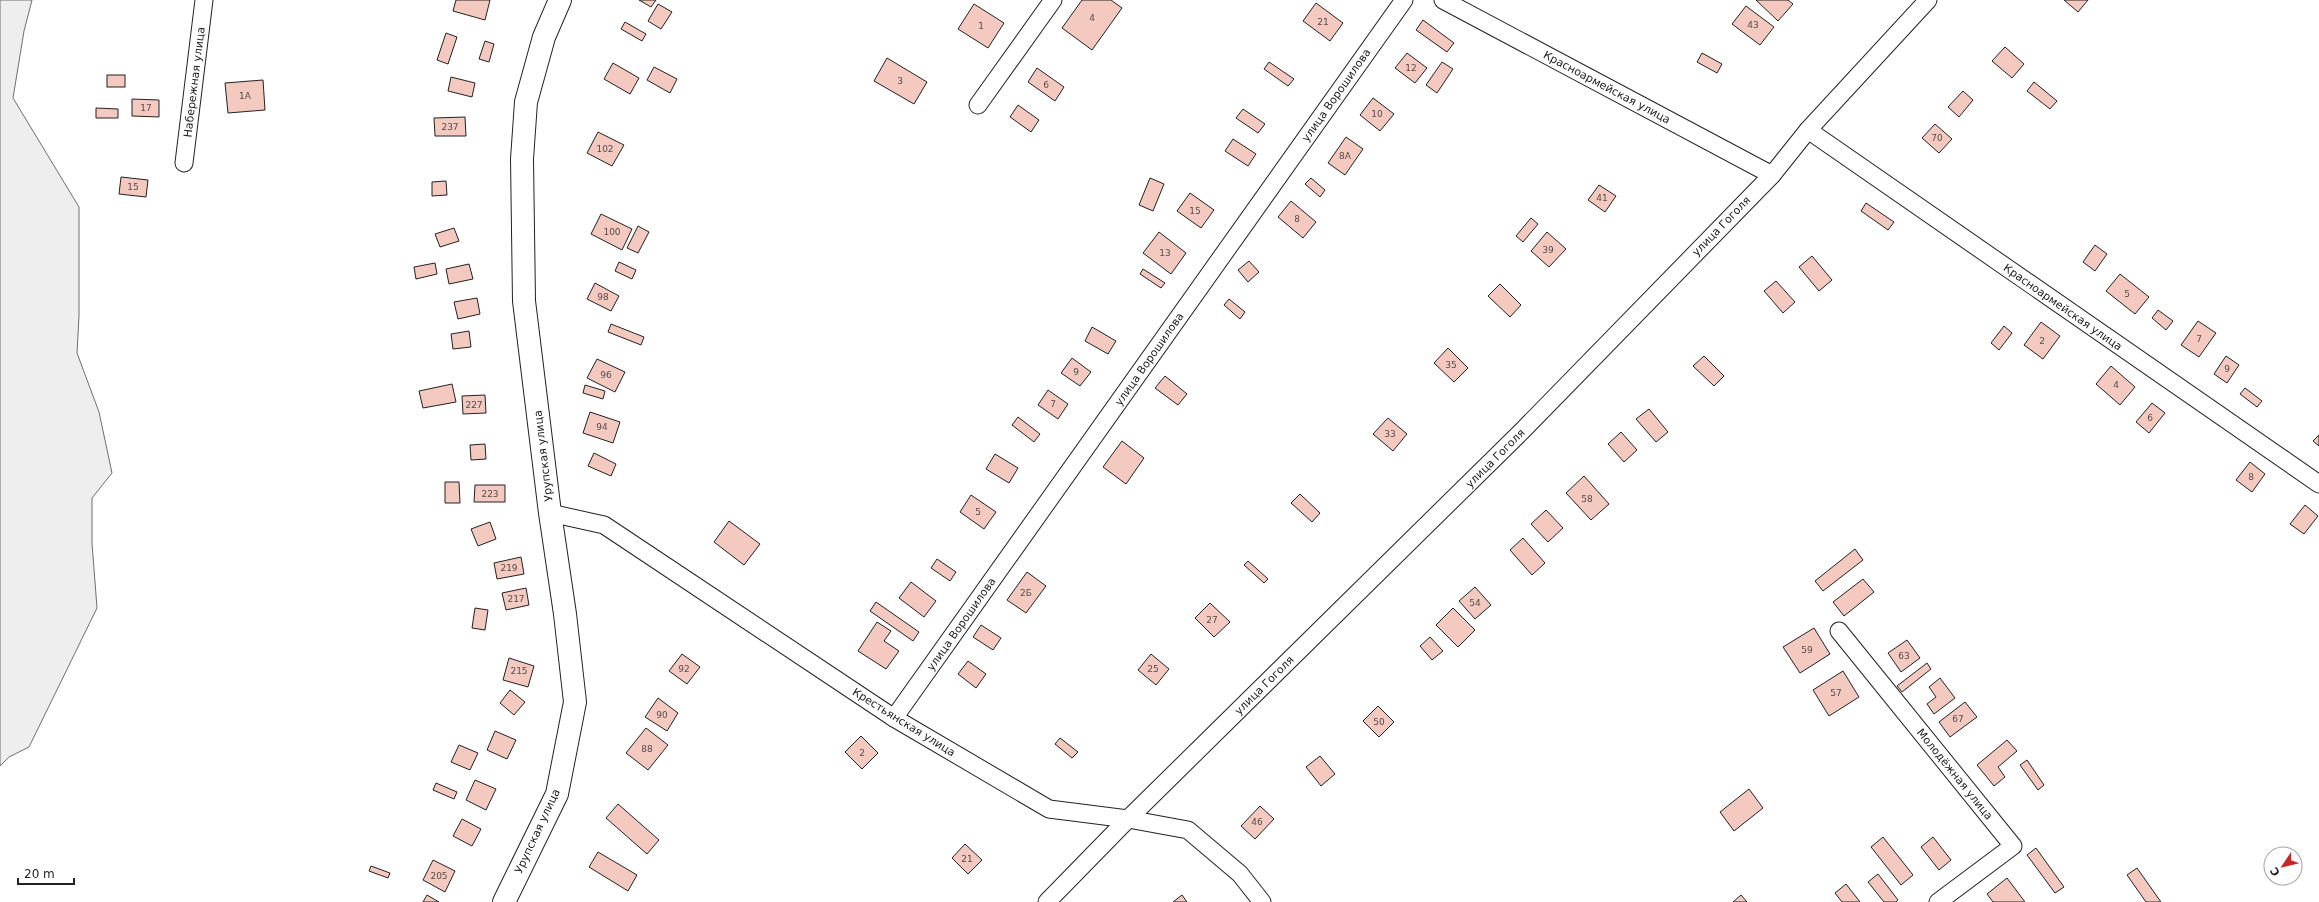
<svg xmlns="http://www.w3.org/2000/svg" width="2319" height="902" font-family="'DejaVu Sans',sans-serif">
	<rect width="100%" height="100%" fill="#fff"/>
	<!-- green -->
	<path fill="#eee" stroke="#6f6f6f" d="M0,0h32l-8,31 -11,67 66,109v109l-2,37 22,59 13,61 -20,25v45l5,65 -68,139 -20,10 -9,9z"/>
	<!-- building -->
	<g fill="#f3c9c0" stroke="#222">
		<path d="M456,0h34l-5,20 -32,-9z"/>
		<path d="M639,0h17l-5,7z"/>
		<path d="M1082,0h29l11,8 -30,42 -30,-22z"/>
		<path d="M1756,0h32l5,4 -15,17z"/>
		<path d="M2064,0h24l-10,12z"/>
		<path d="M1316,3l27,20 -13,18 -27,-20z"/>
		<path d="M658,4l14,8 -11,17 -13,-8z"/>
		<path d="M974,4l30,19 -16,25 -30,-19z"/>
		<path d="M1746,6l28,21 -14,18 -28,-21z"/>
		<path d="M1423,20l31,23 -7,9 -31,-22z"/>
		<path d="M625,22l21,12 -4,7 -21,-12z"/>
		<path d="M446,33l11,4 -9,27 -11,-4z"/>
		<path d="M485,41l9,3 -5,18 -10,-3z"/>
		<path d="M2005,47l19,17 -12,14 -20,-17z"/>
		<path d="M1407,53l20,15 -12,15 -20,-15z"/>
		<path d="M1702,53l20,11 -5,9 -20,-11z"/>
		<path d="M887,58l40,24 -13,22 -40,-23z"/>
		<path d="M1269,62l25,17 -6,7 -24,-17z"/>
		<path d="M1442,62l11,7 -16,24 -11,-8z"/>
		<path d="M613,63l26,15 -9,16 -26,-15z"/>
		<path d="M654,67l23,12 -7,14 -23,-13z"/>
		<path d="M1037,68l27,19 -9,14 -27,-19z"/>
		<rect x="107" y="75" width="18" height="12"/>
		<path d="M451,77l24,6 -3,14 -24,-6z"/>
		<path d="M263,80l2,30 -37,3 -3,-30z"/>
		<path d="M2034,82l23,19 -7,8 -23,-18z"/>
		<path d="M1963,91l10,9 -14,17 -11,-10z"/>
		<path d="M1373,98l21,16 -14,17 -20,-16z"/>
		<path d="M132,99l27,1v17l-27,-1z"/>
		<path d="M1018,105l21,15 -8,12 -21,-15z"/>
		<path d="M96,108l22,1v9h-22z"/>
		<path d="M1243,109l22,15 -7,9 -22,-15z"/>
		<path d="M465,117l1,19h-31l-1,-18z"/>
		<path d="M1935,124l17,15 -13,14 -17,-15z"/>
		<path d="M598,132l26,13 -12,21 -25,-13z"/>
		<path d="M1346,137l17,12 -18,26 -17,-12z"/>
		<path d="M1233,139l23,15 -8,12 -23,-15z"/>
		<path d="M121,177l27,3 -2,17 -27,-3z"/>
		<path d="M1150,178l14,6 -11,27 -14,-6z"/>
		<path d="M1311,178l14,12 -5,7 -15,-13z"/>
		<path d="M446,181l1,14 -15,1v-14z"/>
		<path d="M1599,185l17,11 -11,16 -17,-12z"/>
		<path d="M1190,193l24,17 -13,18 -24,-17z"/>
		<path d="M1291,201l25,21 -13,16 -25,-21z"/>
		<path d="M1866,203l28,19 -6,8 -27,-19z"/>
		<path d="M601,214l31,15 -10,21 -31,-16z"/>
		<path d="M1531,218l7,6 -15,18 -7,-6z"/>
		<path d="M638,226l11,6 -11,21 -11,-5z"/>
		<path d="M454,228l5,13 -19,6 -5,-13z"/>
		<path d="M1159,232l27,21 -15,21 -28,-21z"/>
		<path d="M1547,232l19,17 -17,18 -18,-16z"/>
		<path d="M2095,245l12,9 -12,17 -12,-9z"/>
		<path d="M1812,256l20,24 -13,11 -20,-24z"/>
		<path d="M1249,261l10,11 -11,10 -10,-12z"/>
		<path d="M619,262l17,8 -4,9 -17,-8z"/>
		<path d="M435,263l2,11 -21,5 -2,-12z"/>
		<path d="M469,264l4,15 -24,5 -3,-15z"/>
		<path d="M1143,269l22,14 -4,5 -21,-14z"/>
		<path d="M2120,274l29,23 -14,17 -29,-23z"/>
		<path d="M1776,281l19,21 -12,11 -19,-22z"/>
		<path d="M595,283l24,13 -8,15 -24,-12z"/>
		<path d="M1500,284l21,21 -11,12 -22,-21z"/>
		<path d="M477,298l3,16 -22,5 -4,-17z"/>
		<path d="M1229,299l16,13 -5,7 -16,-14z"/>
		<path d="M2158,310l15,11 -7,9 -14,-12z"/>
		<path d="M2198,321l18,12 -17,24 -18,-12z"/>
		<path d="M2041,322l19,14 -17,23 -19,-14z"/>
		<path d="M611,324l33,13 -3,8 -33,-13z"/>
		<path d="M2004,326l8,7 -13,17 -8,-7z"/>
		<path d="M1092,327l24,14 -8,13 -23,-13z"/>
		<path d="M469,331l2,16 -18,2 -2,-15z"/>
		<path d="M1448,348l20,20 -14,14 -20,-19z"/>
		<path d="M1704,356l20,20 -10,10 -21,-20z"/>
		<path d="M2226,356l13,9 -12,18 -13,-9z"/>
		<path d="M1072,358l19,14 -11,14 -19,-13z"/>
		<path d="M597,359l28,13 -10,20 -28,-14z"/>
		<path d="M2111,366l24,21 -15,18 -24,-21z"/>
		<path d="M1165,376l22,18 -9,11 -23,-17z"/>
		<path d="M452,384l4,18 -33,6 -4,-17z"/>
		<path d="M585,385l20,6 -2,8 -20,-6z"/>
		<path d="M2245,388l17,13 -5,6 -17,-13z"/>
		<path d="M1048,390l20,14 -10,15 -20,-14z"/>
		<path d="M485,395l1,18 -23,1 -1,-18z"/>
		<path d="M2152,403l13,10 -16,20 -13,-11z"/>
		<path d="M1649,409l19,23 -12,10 -20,-23z"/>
		<path d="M590,412l30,10 -7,21 -30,-10z"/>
		<path d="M1018,417l22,17 -6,8 -22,-17z"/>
		<path d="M1388,418l19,16 -14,17 -20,-17z"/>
		<path d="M1621,432l16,18 -13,12 -16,-18z"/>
		<path d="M2319,435v11l-6,-5z"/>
		<path d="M1122,441l22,17 -18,26 -23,-17z"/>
		<path d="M485,444l1,15 -15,1 -1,-15z"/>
		<path d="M594,453l22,11 -5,12 -23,-10z"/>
		<path d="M995,454l23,14 -9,15 -23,-14z"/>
		<path d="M2250,462l15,12 -13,18 -16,-12z"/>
		<path d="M1584,476l25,28 -18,16 -25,-27z"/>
		<path d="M445,482h14l1,21h-15z"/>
		<path d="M475,485h30v17h-31z"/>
		<path d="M1300,494l20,19 -8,9 -21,-19z"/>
		<path d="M971,495l25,17 -12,17 -24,-17z"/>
		<path d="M2305,505l13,11 -14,18 -14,-10z"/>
		<path d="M1546,510l17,18 -15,14 -17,-18z"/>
		<path d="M729,521l31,23 -16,21 -30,-23z"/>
		<path d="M490,522l6,17 -18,7 -7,-17z"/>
		<path d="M1523,538l22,25 -13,12 -22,-25z"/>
		<path d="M1855,549l8,11 -40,31 -8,-10z"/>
		<path d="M521,557l3,17 -27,5 -3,-16z"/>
		<path d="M937,559l19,13 -6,9 -19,-13z"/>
		<path d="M1248,561l20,18 -4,4 -20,-18z"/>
		<path d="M1027,572l19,14 -20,27 -19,-13z"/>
		<path d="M1863,579l11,13 -30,24 -11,-14z"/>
		<path d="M911,582l25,19 -12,16 -25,-19z"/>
		<path d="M1475,587l16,18 -16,14 -16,-18z"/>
		<path d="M526,588l3,17 -23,5 -4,-17z"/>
		<path d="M876,602l43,30 -6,9 -43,-30z"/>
		<path d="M1210,603l20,19 -16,15 -19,-19z"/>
		<path d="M475,608l13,2 -3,20 -13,-2z"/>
		<path d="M1453,608l22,22 -17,17 -22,-22z"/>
		<path d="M877,622l14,9 -7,10 15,10 -13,18 -28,-18z"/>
		<path d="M981,625l20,13 -8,12 -20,-13z"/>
		<path d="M1814,628l16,26 -30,19 -17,-26z"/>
		<path d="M1430,637l13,14 -11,9 -12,-14z"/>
		<path d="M1907,640l13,18 -19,14 -13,-19z"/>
		<path d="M682,654l18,13 -13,17 -18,-13z"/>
		<path d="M1151,654l18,15 -13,16 -18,-15z"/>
		<path d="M509,658l25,8 -6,21 -25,-7z"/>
		<path d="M968,661l18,13 -10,14 -18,-14z"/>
		<path d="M1927,663l4,6 -29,23 -5,-6z"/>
		<path d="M1843,671l16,26 -30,19 -16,-26z"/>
		<path d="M1940,678l15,20 -21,16 -7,-10 9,-7 -7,-10z"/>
		<path d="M510,690l15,12 -11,13 -14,-12z"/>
		<path d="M658,698l20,15 -11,18 -22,-14z"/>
		<path d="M1965,702l12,15 -27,20 -11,-15z"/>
		<path d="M1378,706l16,16 -15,15 -16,-16z"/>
		<path d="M646,728l22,17 -20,25 -22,-17z"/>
		<path d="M495,731l21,9 -9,19 -20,-9z"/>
		<path d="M861,736l17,17 -16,16 -17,-17z"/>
		<path d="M1060,738l18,14 -6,6 -17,-14z"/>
		<path d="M2007,740l10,11 -19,16 7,10 -11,9 -17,-21z"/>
		<path d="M459,745l19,8 -8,17 -19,-8z"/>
		<path d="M1320,756l15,18 -14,12 -15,-19z"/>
		<path d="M2027,760l17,25 -6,5 -18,-25z"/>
		<path d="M475,780l21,9 -10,21 -20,-10z"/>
		<path d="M436,783l21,9 -3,7 -21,-9z"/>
		<path d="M1749,789l14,19 -29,23 -14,-19z"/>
		<path d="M618,804l41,36 -12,14 -41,-36z"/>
		<path d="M1260,806l14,13 -19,20 -14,-13z"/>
		<path d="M462,819l19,10 -9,17 -19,-10z"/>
		<path d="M1883,837l30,38 -12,10 -30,-38z"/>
		<path d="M1933,837l18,23 -12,10 -18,-23z"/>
		<path d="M965,844l17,16 -14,14 -16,-16z"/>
		<path d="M2036,848l28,39 -9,6 -28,-38z"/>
		<path d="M598,852l39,23 -9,16 -39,-24z"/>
		<path d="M433,860l22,11 -10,21 -22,-12z"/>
		<path d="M371,866l19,7 -2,5 -19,-7z"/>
		<path d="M2137,868l24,34h-15l-19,-27z"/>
		<path d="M1878,874l20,26 -2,2h-12l-16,-20z"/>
		<path d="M2007,878l18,24h-32l-6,-8z"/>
		<path d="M1846,884l14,18h-18l-7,-9z"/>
		<path d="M427,895l12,7h-16z"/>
		<path d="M1182,895l5,7h-14z"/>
		<path d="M1741,895l6,7h-14z"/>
	</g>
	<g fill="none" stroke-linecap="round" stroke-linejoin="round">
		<!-- street casing -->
		<g stroke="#222" stroke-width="19">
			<g id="street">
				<path d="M1443,0l329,175"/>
				<path d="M978,105l75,-105"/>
				<path d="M1808,130l511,354"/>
				<path d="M184,163l20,-163"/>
				<path d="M550,513l54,12 290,193 155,91 79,10 60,11 52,44 22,28"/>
				<path d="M1839,631l174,215 -75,56"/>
				<path d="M894,718l510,-718"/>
				<path d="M1047,902l81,-83 395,-389 249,-255 36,-45 120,-130"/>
			</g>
		</g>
		<!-- secondary casing -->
		<g stroke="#222" stroke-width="24">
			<path id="secondary" d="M504,902l53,-108 18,-92 -10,-88 -15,-101 -26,-212 -2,-142 4,-57 18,-65 16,-37"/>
		</g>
		<!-- street -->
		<use href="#street" stroke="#fff" stroke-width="17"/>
		<!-- secondary -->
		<use href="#secondary" stroke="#fff" stroke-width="22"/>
	</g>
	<g text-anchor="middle" stroke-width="3" stroke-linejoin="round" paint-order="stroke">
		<!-- number labels -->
		<g font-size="9" fill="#564c4a">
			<text x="1092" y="21">4</text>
			<text x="1323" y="25">21</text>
			<text x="1753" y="28">43</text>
			<text x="981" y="29">1</text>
			<text x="1411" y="71">12</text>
			<text x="900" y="84">3</text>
			<text x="1046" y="88">6</text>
			<text x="245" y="99">1А</text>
			<text x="146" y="111">17</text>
			<text x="1377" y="117">10</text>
			<text x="450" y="130">237</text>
			<text x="1937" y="141">70</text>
			<text x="605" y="152">102</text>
			<text x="1345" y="159">8А</text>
			<text x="133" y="190">15</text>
			<text x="1602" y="201">41</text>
			<text x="1195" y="214">15</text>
			<text x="1297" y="222">8</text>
			<text x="612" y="235">100</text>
			<text x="1548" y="253">39</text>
			<text x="1165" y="256">13</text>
			<text x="2127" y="297">5</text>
			<text x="603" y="300">98</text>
			<text x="2199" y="342">7</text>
			<text x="2042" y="344">2</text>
			<text x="1451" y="368">35</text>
			<text x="2227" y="372">9</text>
			<text x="1076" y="375">9</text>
			<text x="606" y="378">96</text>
			<text x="2116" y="388">4</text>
			<text x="1053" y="407">7</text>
			<text x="474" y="408">227</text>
			<text x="2150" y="421">6</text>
			<text x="602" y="430">94</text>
			<text x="1390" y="437">33</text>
			<text x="2251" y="480">8</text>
			<text x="490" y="497">223</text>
			<text x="1587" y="502">58</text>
			<text x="978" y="515">5</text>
			<text x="509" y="571">219</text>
			<text x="1026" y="596">2Б</text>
			<text x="516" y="602">217</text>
			<text x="1475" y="606">54</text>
			<text x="1212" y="623">27</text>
			<text x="1807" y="653">59</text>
			<text x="1904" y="659">63</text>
			<text x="684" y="672">92</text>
			<text x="1153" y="672">25</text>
			<text x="519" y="674">215</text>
			<text x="1836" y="696">57</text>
			<text x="662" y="718">90</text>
			<text x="1958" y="722">67</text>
			<text x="1379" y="725">50</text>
			<text x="647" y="752">88</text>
			<text x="862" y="756">2</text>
			<text x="1257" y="825">46</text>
			<text x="967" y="862">21</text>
			<text x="439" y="879">205</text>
		</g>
		<!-- street labels -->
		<g font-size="11" fill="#222" stroke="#fff">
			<text transform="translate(194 82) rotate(-83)" y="4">Набережная улица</text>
			<text transform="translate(1607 87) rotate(28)" y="4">Красноармейская улица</text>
			<text transform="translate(1336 95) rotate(-55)" y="4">улица Ворошилова</text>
			<text transform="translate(1721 226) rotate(-46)" y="4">улица Гоголя</text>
			<text transform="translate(2063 307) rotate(35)" y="4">Красноармейская улица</text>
			<text transform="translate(1149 359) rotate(-55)" y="4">улица Ворошилова</text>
			<text transform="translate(543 456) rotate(-97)" y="4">Урупская улица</text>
			<text transform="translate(1495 458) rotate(-45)" y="4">улица Гоголя</text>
			<text transform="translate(961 624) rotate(-55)" y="4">улица Ворошилова</text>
			<text transform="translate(1264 685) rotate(-45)" y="4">улица Гоголя</text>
			<text transform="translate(904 722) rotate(32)" y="4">Крестьянская улица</text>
			<text transform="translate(1955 774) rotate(51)" y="4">Молодёжная улица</text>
			<text transform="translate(537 831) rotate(-65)" y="4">Урупская улица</text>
		</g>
	</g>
	<!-- north arrow -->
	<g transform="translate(2283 866) rotate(235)"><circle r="19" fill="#ffffff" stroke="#a7a7a7"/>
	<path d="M0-3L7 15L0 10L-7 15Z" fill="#c62828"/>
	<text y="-6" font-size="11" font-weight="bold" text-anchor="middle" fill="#222222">С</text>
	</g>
	<!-- scale -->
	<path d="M18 878v6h56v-6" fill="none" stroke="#222222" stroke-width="2"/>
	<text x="24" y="878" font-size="12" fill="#222222" stroke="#ffffff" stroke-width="3" paint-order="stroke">20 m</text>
</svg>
